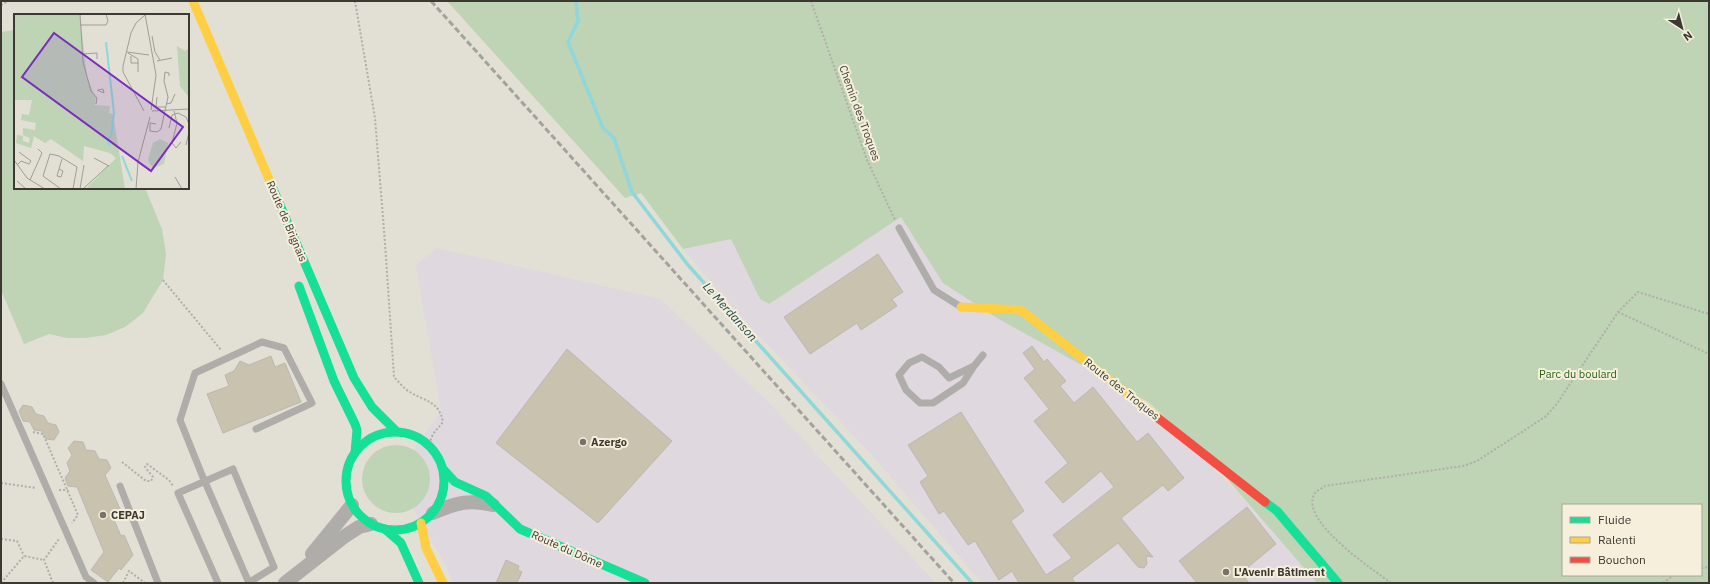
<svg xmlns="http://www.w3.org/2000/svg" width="1710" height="584" font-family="'IBM Plex Sans',sans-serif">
	<rect width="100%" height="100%" fill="#e2dfd5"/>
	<!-- industrial -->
	<g fill="#e0d8df">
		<path d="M901,217l42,66 74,11 166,143 62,63 74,83h-337l-112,-130 -134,-142 -53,-62 48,-10 29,60 9,5z"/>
		<path d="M437,248l224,51 110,106 165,178h-483l-7,-18 -52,-89 47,-64 -25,-147z"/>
	</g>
	<!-- green -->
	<g fill="#bfd3b5" fill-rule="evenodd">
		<path d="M447,1h1262v582h-392l-114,-132 -55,-49 -151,-84 -54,-35 -42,-66 -132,87 -9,-5 -29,-60 -48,10 -42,-56 -16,5zM1563,505h138v70h-138z"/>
		<path d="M15,30v158h130l17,41 4,25 -3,26 -20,33 -18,14 -19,8 -21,3h-18l-18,-4 -25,10 -23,-54v-258z"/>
		<circle cx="396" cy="479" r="34"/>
	</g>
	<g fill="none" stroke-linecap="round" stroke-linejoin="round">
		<!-- stream -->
		<path stroke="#8fd7db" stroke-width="3.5" d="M576,1l2,20 -10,21 35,86 11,10 18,54 56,73 284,318"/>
	</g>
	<!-- building -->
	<g fill="#c8c2af" stroke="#bbb8b1">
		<path d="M878,254l25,38 -11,7 5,7 -36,24 -4,-7 -47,31 -26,-37z"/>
		<path d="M1032,346l12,16 3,-3 19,22 -6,5 14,17 19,-16 44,55 11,-9 36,45 -16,13 -5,-6 -42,33 32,39 -7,-1 1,8 -3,4 -6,-1 -20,-24 -46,35 3,5h-56l-7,-12 -13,9 -24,-39 -7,4 -24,-34 -5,3 -19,-32 8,-6 -20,-31 53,-33 63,99 -13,10 35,54 26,-17 -19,-23 61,-48 -13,-16 -38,32 -18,-21 23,-19 -34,-42 15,-12 -25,-31 11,-9 -12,-16z"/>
		<path d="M567,349l105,92 -74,82 -102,-80z"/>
		<path d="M271,356l4,11 10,-4 16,39 -78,31 -16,-39 22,-8 -4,-11 9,-4 6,-10 9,4z"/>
		<path d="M23,405l9,2 4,7 8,2 4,7 8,2 3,7 -5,8 -8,-1 -4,-8 -8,-1 -4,-8 -7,-1 -4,-10z"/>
		<path d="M74,441l9,1 3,8 9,1 4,8 8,1 4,8 -6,7 15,34 -9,4 10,23 3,-1 9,20 -12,15 -2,-2 -11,14 -17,-12 13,-18 -27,-65 -9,-1 -3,-8 5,-7 -3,-8 5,-8 -4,-7z"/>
		<path d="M1247,507l29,37 -35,29 8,10h-52l-18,-22z"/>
		<path d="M506,560l13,6 -1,4 4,2 -5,11h-21z"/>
	</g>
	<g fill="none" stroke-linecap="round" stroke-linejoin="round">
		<!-- path -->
		<g stroke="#b0aea9" stroke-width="2" stroke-dasharray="2 2" stroke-linecap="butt">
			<path d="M355,1l20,117 10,125 9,134c5,5 10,12 16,15 16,10 29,9 33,30l-10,12 -4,10"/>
			<path d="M811,1l56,159 28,60"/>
			<path d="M1,5l8,-4"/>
			<path d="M163,280l58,70"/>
			<path d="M1618,312l91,42"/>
			<path d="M33,432l10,2 35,81 -6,8"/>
			<path d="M122,462l24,19h5l2,-4 -8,-10 2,-3 22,16 4,6"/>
			<path d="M1,483l35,5"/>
			<path d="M59,490h9"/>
			<path d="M1,539l16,2 7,15"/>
			<path d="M1701,568l8,-1"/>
			<path d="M1,583l23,-27 20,4"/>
			<path d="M53,583l-9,-23 15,-21"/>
			<path d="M123,583l6,-12 16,12"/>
			<path d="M1391,583c-17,-13 -94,-63 -76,-90 2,-3 8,-5 10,-7l138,-20 14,-5 68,-44 11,-12 62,-93 20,-20 71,22"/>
			<path d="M1663,583l11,-8"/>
		</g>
		<!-- lane -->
		<g stroke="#afadaa" stroke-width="7">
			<path d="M899,228l35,62 27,17"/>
			<path d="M974,366l-11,17 -30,20h-13l-14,-13 -7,-15 10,-12 13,-6 17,10 10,11 25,-12 9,-11"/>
			<path d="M1,384l85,193 8,6"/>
			<path d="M120,486l38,97"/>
			<path d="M218,583l-40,-90 55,-24 41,98 -26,16"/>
			<path d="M249,583l-47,-108 -22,-55 15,-47 67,-31 22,6 28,55 -56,26"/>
		</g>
		<!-- street -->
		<g stroke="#afadaa" stroke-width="14">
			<path d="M433,513c22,-10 36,-14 60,-8"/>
			<path d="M312,554l40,-49"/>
			<path d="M285,583l60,-47 14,-9 12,-3"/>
		</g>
		<!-- fast -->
		<g stroke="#16e098" stroke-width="9">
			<path d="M271,184l83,194 18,29 24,24"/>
			<path d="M299,286l35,95 21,43 2,6 -2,23"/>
			<circle cx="395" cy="481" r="49"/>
			<path d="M444,470l11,12 31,14 34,33 125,54"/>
			<path d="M1265,502l12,9 61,72"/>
			<path d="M385,529l16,14 18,40"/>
		</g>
		<!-- slow -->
		<g stroke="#ffcf43" stroke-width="9">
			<path d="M193,1l78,183"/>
			<path d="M961,307l60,3 137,108"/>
			<path d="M421,523l5,25 17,35"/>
		</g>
		<!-- jam -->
		<path stroke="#f24e42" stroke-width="9" d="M1158,418l107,84"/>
		<!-- rail -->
		<path stroke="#a4a29d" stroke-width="3" stroke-dasharray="6 3" stroke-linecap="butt" d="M431,1l523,582"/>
	</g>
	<!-- markers -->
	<g fill="#76736b" stroke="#f6efdc" stroke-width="1.5">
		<circle cx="583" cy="442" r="4"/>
		<circle cx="103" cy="515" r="4"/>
		<circle cx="1226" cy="572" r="4"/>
	</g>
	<g text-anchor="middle" stroke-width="4" stroke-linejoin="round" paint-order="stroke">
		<!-- street labels -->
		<g font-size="11" fill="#3c3932" stroke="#f6efdc">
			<text transform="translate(860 113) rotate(70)" y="4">Chemin des Troques</text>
			<text transform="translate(287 221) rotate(67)" y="4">Route de Brignais</text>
			<text transform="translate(1122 389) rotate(38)" y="4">Route des Troques</text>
			<text transform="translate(567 549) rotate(24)" y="4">Route du Dôme</text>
		</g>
		<!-- park labels -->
		<g font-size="11" fill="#246213" stroke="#f6efdc">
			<text x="1578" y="378">Parc du boulard</text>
		</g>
		<!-- poi labels -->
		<g font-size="11" font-weight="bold" fill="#3c3932" stroke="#f6efdc" text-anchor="start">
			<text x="591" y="446">Azergo</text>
			<text x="111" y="519">CEPAJ</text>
			<text x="1234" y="576">L'Avenir Bâtiment</text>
		</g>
		<!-- water labels -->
		<g font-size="12" font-style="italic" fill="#1b4a4f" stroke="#f6efdc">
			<text transform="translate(730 312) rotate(48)" y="4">Le Merdanson</text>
		</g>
	</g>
	<!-- overview -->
	<g transform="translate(14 14)">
		<rect width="175" height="175" fill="#e2dfd5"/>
		<path d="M0,0h66l7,63 9,21 -1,7 15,1 -1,7 4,1 12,75h-39l30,-31 -6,-5 -26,-7 -1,15 -32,-22 -6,4 -11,-7 -3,12 -15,-5 1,-8 6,1v5l6,2 1,-5 -7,-3v-7l12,2 1,-7 -15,-3 1,-6 7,1 3,-15h-18zM163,32l8,5 4,-3v49l-9,-11zM146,125l8,4 -4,21 -11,4 -5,-8 5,-17z" fill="#bfd3b5"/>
		<path fill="none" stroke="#8fd7db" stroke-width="2" d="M92,28l8,71 -3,23 -4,4 3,6M108,142l10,25"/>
		<path fill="none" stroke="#a09d94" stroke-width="1" d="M66,0l3,48 8,29 6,7 -1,6M131,0l11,61 -5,35M66,11h26l2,-4 -2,-7M138,22l3,16 5,8M113,38l22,3M114,39l10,6v13M68,40l15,-1v6M117,42v7h7M143,47l15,-3M83,76l7,3 -1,-4 -5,1M143,83l-1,10h10M152,90l5,-1 4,-9M130,97l-21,-39v-6l8,-33 5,-10 9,-8M138,97l37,-2M160,97l3,12 -5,20 4,5 5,-6M142,110l-6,-1v8l7,1 4,-3 7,-32 -4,-16 1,-9 4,1v3M155,114l3,-13 6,-2 8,4 3,7M172,131l3,-13M80,144l15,8M0,146l13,18 18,11M3,151l4,-4 8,3 2,-3 -12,-9M45,155l4,2 -2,6 -4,-1 2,-7 3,-10M161,163l7,12M16,166l12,-27 -4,-4M3,167l9,8M47,175l-18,-13 7,-22 9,2 18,11 -4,22M66,175l4,-24M69,175l26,-24M122,175l2,-27 12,-45"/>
		<path fill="#7b2cbf" fill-opacity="0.15" stroke="#7b2cbf" stroke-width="2" d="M40,19l129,94 -32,44 -129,-94z"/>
		<rect width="175" height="175" fill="none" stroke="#3c3932" stroke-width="2"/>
	</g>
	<!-- border -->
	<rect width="1710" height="584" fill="none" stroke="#3c3932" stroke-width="4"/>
	<!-- legend -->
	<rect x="1562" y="504" width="140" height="72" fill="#f6efdc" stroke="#aca698"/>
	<rect x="1570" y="517" width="20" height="6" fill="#16e098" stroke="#aca698"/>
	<text x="1598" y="524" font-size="12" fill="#3c3932">Fluide</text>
	<rect x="1570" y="537" width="20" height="6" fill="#ffcf43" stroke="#aca698"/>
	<text x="1598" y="544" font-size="12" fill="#3c3932">Ralenti</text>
	<rect x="1570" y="557" width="20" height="6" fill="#f24e42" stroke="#aca698"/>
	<text x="1598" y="564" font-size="12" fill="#3c3932">Bouchon</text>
	<!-- north arrow -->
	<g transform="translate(1682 28) rotate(144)" stroke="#f6efdc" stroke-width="3" paint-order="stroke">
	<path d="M0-3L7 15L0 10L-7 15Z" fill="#3c3932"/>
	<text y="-6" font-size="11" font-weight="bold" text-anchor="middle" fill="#3c3932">N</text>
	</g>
</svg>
